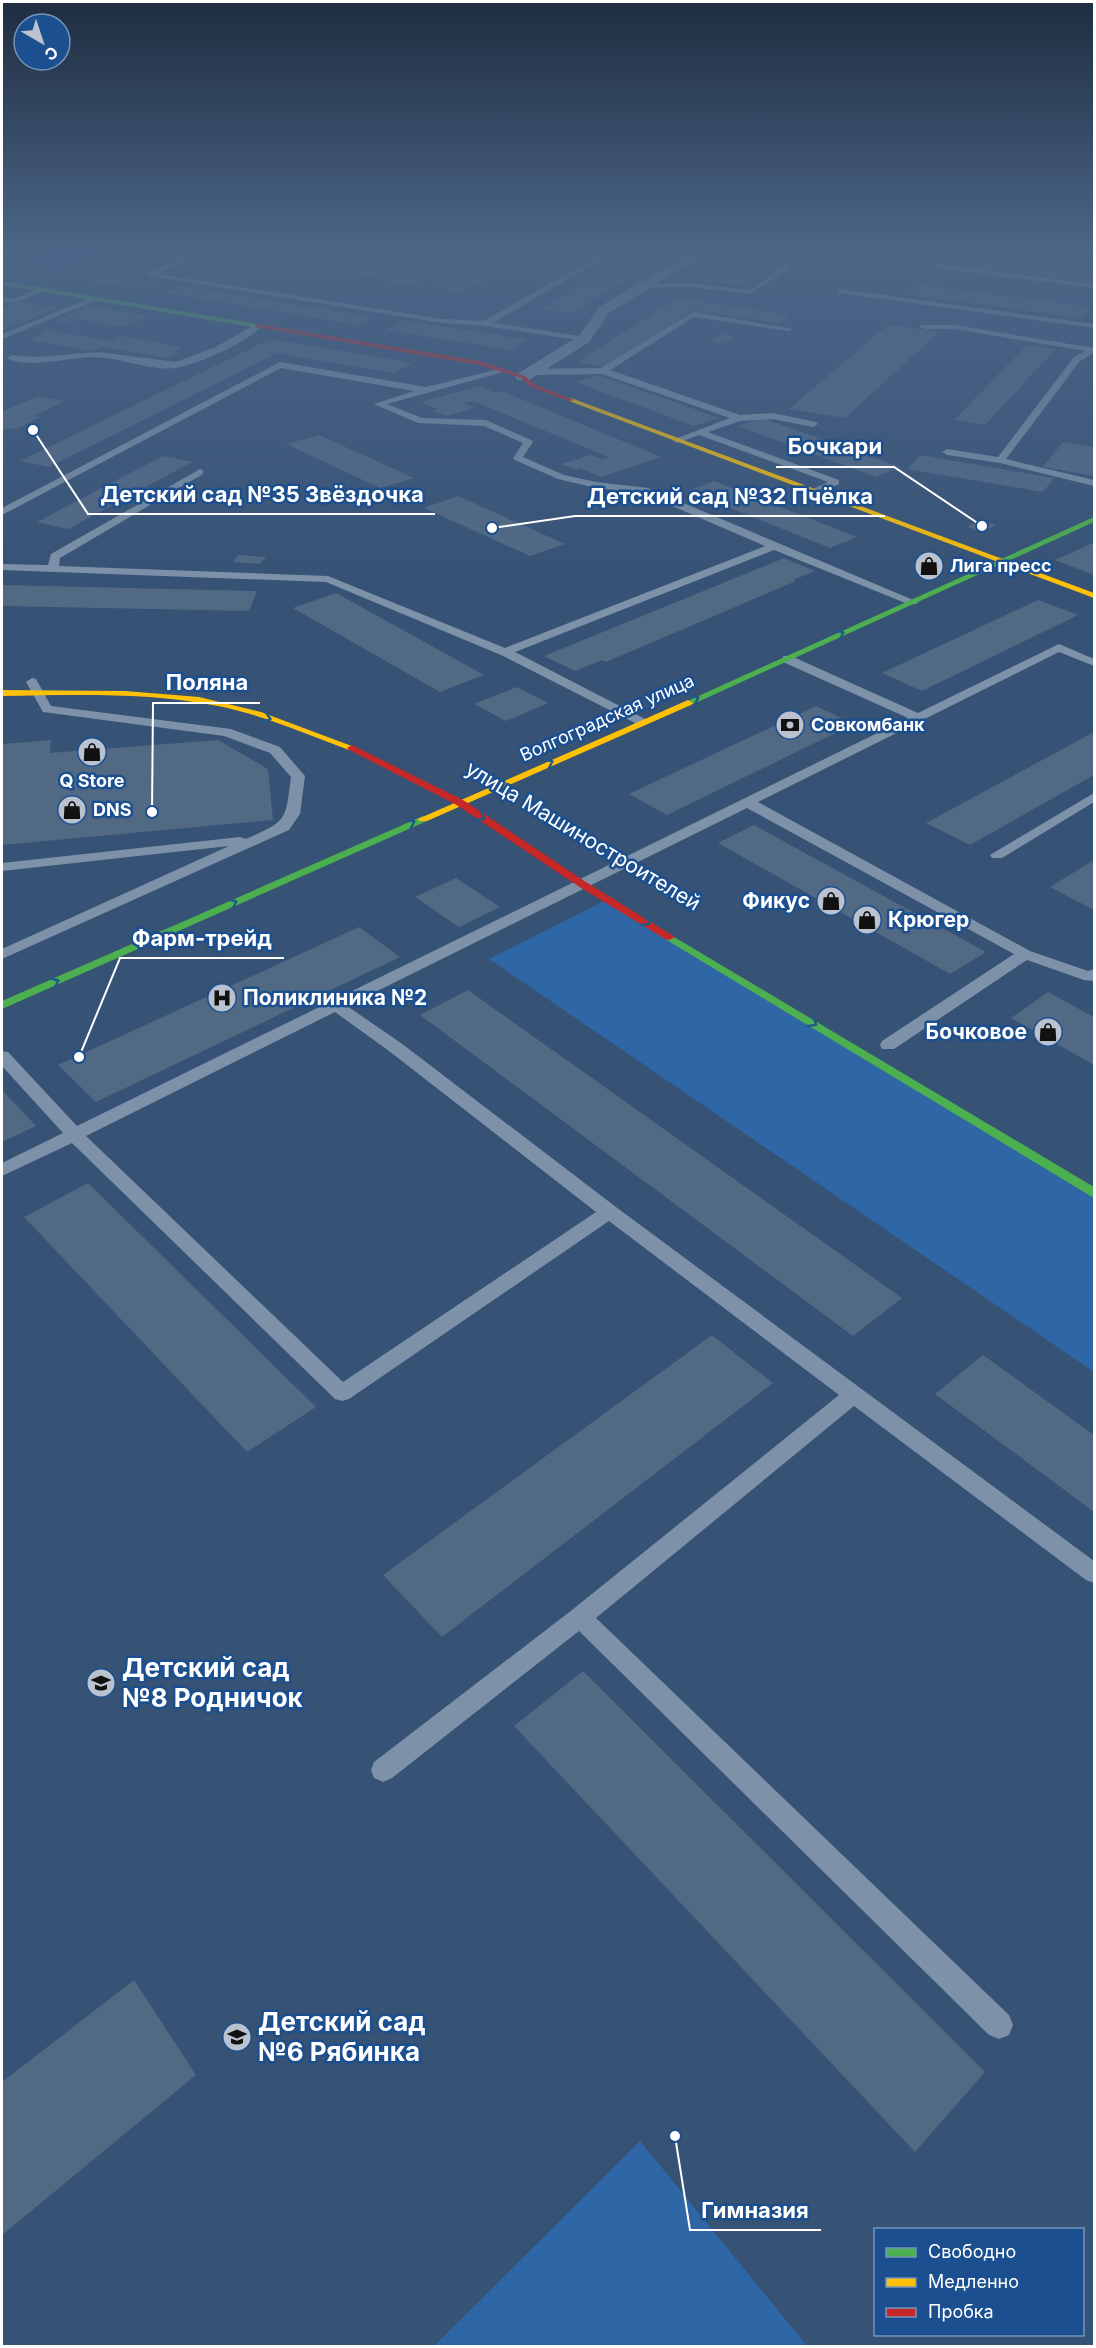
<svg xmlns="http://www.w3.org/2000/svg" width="1096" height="2348" font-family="Inter,sans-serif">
	<rect width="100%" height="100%" fill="#365274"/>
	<!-- green -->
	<g fill="#2f66a5">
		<path d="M52,251h45l-45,18 -15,-12z"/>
		<path d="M608,899l486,298v175l-605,-413z"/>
		<path d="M640,2141l167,205h-373z"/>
	</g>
	<!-- building -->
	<g fill="#526984">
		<path d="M156,251h30l-61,26 33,5 -17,7 -57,-9z"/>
		<path d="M372,251h32l-3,2 21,3 9,-5 29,3 -30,15 11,2 -11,5 21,4 11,-6 27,4 -27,14 -28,-4 12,-6 -21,-3 -12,6 -26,-4 13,-6 -14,-3 31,-14 -20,-3 -12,6 -27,-4z"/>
		<path d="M643,251h30l-8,5z"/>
		<path d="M746,251h53l109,15 -8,7 -121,-15 -20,13 -37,-5z"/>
		<path d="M315,256l13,2 -17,7 -12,-2z"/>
		<path d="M953,256l141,19v8l-150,-20z"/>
		<path d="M625,259l29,4 -84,51 -31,-5z"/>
		<path d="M348,265l39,6 -14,6 -39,-6z"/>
		<path d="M708,270l46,6 -15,10 -46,-7z"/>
		<path d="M918,284l174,23 -12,11 -175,-24z"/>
		<path d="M183,286l189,31 -15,8 -191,-32z"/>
		<path d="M677,298l113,17 -12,8 -85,-13 -86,57 -30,-5z"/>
		<path d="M18,301l13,3 27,4 -56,23v-23z"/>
		<path d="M90,306l60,10 -26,11 -46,-8 -9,4 -14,-3z"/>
		<path d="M404,320l123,20 -17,10 -124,-20z"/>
		<path d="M888,325l51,7 -94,86 -56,-9z"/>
		<path d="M47,330l63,11 10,-5 63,11 -10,4 6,1 -13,6 -63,-11 -10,4 -64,-11z"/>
		<path d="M720,334l14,3 -11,7 -14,-2z"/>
		<path d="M270,339l142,24 -18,10 -117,-20 -228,114 -29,-6z"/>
		<path d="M1027,345l29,4 -71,76 -31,-5z"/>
		<path d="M599,375l120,43 -25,8 -119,-44z"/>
		<path d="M479,386l17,7 6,-2 159,66 -60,20 -20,-9 -5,2 -15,-6 30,-9 11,4 7,-2 -136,-56 -9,2 11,5 -29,8 -13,-5 5,-2 -17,-7z"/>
		<path d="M38,396l27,5 -31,15 7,1 -25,12 -8,-1 -6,3v-19z"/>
		<path d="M762,418l138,49 -24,10 -138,-51z"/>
		<path d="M319,435l95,43 -34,10 -94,-44z"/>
		<path d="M1063,442l31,5v29l-51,-9z"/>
		<path d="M921,455l133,23 -11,14 -136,-23z"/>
		<path d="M163,456l29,6 -124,67 -31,-7z"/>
		<path d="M714,481l143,56 -27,11 -142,-57z"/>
		<path d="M458,496l107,48 -35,12 -106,-48z"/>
		<path d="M979,520l17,5 -12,7 -17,-5z"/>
		<path d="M1094,543v32l-39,-15 33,-15z"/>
		<path d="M238,555l28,2 -6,7 -27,-2z"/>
		<path d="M784,558l31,13 -22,9 3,1 -190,81 -4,-2 -27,11 -31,-15z"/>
		<path d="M2,585l255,6 -8,20 -247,-5z"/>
		<path d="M336,593l148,82 -44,17 -147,-84z"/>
		<path d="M1038,600l40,15 -156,76 -40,-18z"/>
		<path d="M517,687l31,16 -42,18 -32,-17z"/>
		<path d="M816,706l38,18 -187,91 -38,-21z"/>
		<path d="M1094,732v43l-124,70 -44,-22z"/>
		<path d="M51,740l-1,13 168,-13 50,29 5,51 -271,25v-101z"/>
		<path d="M754,825l232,127 -36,22 -232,-131z"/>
		<path d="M1094,860v50l-44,-23z"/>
		<path d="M456,878l44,29 -41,20 -44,-30z"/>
		<path d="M359,927l41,30 -304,145 -38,-37z"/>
		<path d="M468,990l434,308 -49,38 -433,-321z"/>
		<path d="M1048,992l46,25v48l-83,-47z"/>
		<path d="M2,1090l34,36 -34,16z"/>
		<path d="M88,1183l228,224 -69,45 -223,-235z"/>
		<path d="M712,1335l61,48 -331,254 -59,-62z"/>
		<path d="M983,1355l111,80v77l-159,-118z"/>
		<path d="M583,1671l402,401 -70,80 -401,-426z"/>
		<path d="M134,1980l62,95 -194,160v-153z"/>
	</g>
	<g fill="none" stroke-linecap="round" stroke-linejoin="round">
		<!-- lane -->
		<g fill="#7d92a8" fill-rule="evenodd">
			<path d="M199,251h10l-52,23 286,45 41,2 123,-70h9l-123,72 94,14v4h-3l-99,-15 -42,-3 -299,-48z"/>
			<path d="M838,251h21l47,8 -4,2z"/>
			<path d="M786,264l7,2 -42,28 -61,-7 -45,1 -4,-2 4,-2 45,-1 60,7z"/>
			<path d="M937,264l157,20v4l-160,-20z"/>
			<path d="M40,288l7,2 -33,13 -12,-2v-4l11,2z"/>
			<path d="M841,289l253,35v4l-256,-35v-4z"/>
			<path d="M93,297l7,2 -98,40v-5z"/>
			<path d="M693,312l100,17 -4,2 -95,-14 -84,53 130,45 33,-2 43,9 2,2 -5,3 -40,-8 -33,2 -32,11 131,48v4l-20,10h-8v-4l17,-8 -129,-47 -22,8 -5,-3 58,-22 -128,-44 -71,1 -4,-3 4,-3 70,-1z"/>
			<path d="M256,324l7,2c-18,17 -63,38 -87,42 -29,3 -58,-12 -87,-11 -21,1 -65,12 -82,1l4,-3 25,2 63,-5 77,10 40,-15z"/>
			<path d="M921,325h33l140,23v5l-14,8 -74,98 88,21v6l-94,-23 -53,-8 -5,-3 5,-3 51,8 76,-100 12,-6 -132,-22h-30l-4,-2z"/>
			<path d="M280,362l146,25 77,-19v4l-116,32 35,14 64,2 45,20 2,2 -10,15 41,18 32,7 52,6 270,114 -2,2h-8l-134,-54 -259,102 130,67 2,3 -2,3 -4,1 -140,-71 -175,-73 -324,-12v-6l46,1 3,-11 149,-85 3,1v4l-143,84 -1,8 269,10 177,72 260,-102 -123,-53 -46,-5 -38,-9 -43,-19 -2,-2 10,-15 -39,-17 -66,-3 -44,-19 40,-13 -133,-23 -279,147v-7z"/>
			<path d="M1059,644l35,15v7l-35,-14 -301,150 272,149 58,20 6,-2v12l-10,-1 -57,-20 -133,89h-12l-2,-4 2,-4 132,-87 -267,-146 -400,198 54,37 215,164 478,354v22l-8,-3 -232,-174 -258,212 413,397 4,10 -4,10 -10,4 -10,-4 -410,-404 -187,147 -9,4 -9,-4 -3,-8 3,-8 198,-152 267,-215 -230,-174 -260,178 -7,2 -7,-2 -263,-256 -70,33v-13l61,-30 -61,-67v-15l6,1 69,74 831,-408 -125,-56v-6h8l127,57zM335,1012l54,39 207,161 -253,170 -257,-246z"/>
			<path d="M32,678l4,1 15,27 180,23 49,18 25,29 -5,38 -11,16 -287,129v-10l227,-103 -227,25v-8l238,-26 6,2c42,-19 39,-17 45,-62l-21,-24 -46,-17 -181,-24 -17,-30z"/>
			<path d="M1094,793v9l-92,56h-10l-2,-3z"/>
		</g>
		<!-- street -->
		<path fill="#7d92a8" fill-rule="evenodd" d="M693,251h16l-100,62 -20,29 -60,38h-12l-2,-3 2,-3 62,-38 20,-29z"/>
		<!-- fast -->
		<g fill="#4caf50" fill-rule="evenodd">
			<path d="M2,281l255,43 3,2 -3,2 -255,-43z"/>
			<path d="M1094,517v5l-403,183 -8,-2z"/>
			<path d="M423,816l4,1v4l-425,188v-8z"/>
			<path d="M669,934l425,253v11l-429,-259v-4z"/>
		</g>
		<!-- slow -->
		<g fill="#ffc107" fill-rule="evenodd">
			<path d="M571,398l523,195v5l-525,-197z"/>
			<path d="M2,690l123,1 74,6 62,15 96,36 -8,2c-43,-16 -86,-35 -131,-44 -71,-14 -144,-11 -216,-10z"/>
			<path d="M688,700l5,3 -2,2 -264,116h-8l-1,-2z"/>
		</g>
		<!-- jam -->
		<g fill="#c62828" fill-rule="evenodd">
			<path d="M2,251h9l-9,4z"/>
			<path d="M257,324l223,37 45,15 10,9 39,15 -5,1 -38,-14 -10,-9 -42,-13 -224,-38z"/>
			<path d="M352,745l111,55 123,82 89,55 -6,3 -4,-1 -87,-53 -123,-82 -106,-54 -2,-2z"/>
		</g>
	</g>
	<!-- one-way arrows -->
	<defs><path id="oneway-chevron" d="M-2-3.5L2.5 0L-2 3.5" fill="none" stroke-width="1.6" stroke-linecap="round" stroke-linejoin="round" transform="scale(1.5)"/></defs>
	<g stroke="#205989">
		<use href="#oneway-chevron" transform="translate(840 634) rotate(-24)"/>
		<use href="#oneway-chevron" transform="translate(695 699) rotate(-24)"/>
		<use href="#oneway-chevron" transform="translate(267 718) rotate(16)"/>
		<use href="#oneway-chevron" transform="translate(549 763) rotate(-24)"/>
		<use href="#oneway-chevron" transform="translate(481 817) rotate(34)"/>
		<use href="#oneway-chevron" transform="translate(411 823) rotate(-24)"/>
		<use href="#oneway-chevron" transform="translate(233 903) rotate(-24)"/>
		<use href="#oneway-chevron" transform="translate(646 922) rotate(31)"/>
		<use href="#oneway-chevron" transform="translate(55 982) rotate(-24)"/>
		<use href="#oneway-chevron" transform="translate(813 1023) rotate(31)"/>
	</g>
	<!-- sky -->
	<linearGradient id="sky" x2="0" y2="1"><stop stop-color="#1e2d40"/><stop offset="0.43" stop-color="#4c6688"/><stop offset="1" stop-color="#4c6688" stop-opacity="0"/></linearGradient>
	<rect width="1096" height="580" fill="url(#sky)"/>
	<!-- icons -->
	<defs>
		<g id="shop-disc" transform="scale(1.5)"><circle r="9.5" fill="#b9c2ce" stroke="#1b4f8f"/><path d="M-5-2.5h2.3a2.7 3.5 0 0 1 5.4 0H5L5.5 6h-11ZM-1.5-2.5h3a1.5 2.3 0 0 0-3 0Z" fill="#111"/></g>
		<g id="bank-disc" transform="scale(1.5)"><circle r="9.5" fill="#b9c2ce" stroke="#1b4f8f"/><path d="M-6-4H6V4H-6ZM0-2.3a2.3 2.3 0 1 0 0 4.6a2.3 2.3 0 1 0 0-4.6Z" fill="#111"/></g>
		<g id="hospital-disc" transform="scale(1.5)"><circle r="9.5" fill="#b9c2ce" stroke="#1b4f8f"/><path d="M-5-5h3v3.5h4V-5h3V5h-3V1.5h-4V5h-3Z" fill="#111"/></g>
		<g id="school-disc" transform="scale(1.5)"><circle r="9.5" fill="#b9c2ce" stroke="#1b4f8f"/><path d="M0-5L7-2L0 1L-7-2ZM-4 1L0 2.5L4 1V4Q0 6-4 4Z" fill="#111"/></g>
	</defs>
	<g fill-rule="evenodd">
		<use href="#shop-disc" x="929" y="566"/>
		<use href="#bank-disc" x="790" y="725"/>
		<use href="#shop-disc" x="92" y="752"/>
		<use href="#shop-disc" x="72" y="810"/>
		<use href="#shop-disc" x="831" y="901"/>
		<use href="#shop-disc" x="867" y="920"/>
		<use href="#hospital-disc" x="222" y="998"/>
		<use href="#shop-disc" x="1048" y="1032"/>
		<use href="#school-disc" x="101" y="1683"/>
		<use href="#school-disc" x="237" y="2037"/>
	</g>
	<g text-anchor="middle" stroke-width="5" stroke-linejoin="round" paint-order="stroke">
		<!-- far-poi labels -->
		<g font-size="18" font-weight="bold" fill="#fff" stroke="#1b4f8f" text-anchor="start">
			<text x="950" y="572">Лига пресс</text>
			<text x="811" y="731">Совкомбанк</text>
			<text x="92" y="787" text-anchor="middle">Q Store</text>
			<text x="93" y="816">DNS</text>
		</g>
		<!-- far-street labels -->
		<g font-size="18" fill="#fff" stroke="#1b4f8f">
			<text transform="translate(607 718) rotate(-24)" y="6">Волгоградская улица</text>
		</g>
		<!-- street labels -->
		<g font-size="21" fill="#fff" stroke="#1b4f8f">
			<text transform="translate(583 836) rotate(31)" y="7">улица Машиностроителей</text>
		</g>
		<!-- poi labels -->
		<g font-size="21" font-weight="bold" fill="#fff" stroke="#1b4f8f" text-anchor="end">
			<text x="810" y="908">Фикус</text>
			<text x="888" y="927" text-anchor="start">Крюгер</text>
			<text x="243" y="1005" text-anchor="start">Поликлиника №2</text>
			<text x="1027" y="1039">Бочковое</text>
		</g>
		<!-- near-poi labels -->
		<g font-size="26" font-weight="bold" fill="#fff" stroke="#1b4f8f" text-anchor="start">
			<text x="122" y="1677">Детский сад<tspan x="122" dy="30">№8 Родничок</tspan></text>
			<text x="258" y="2031">Детский сад<tspan x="258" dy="30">№6 Рябинка</tspan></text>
		</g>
	</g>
	<!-- callouts -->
	<path fill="none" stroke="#fff" stroke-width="2" d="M982 526L894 467H776M33 430L88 514H435M492 528L575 516H885M152 812L153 703H260M79 1057L120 958H284M675 2136L690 2230H821"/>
	<g fill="#fff" stroke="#1b4f8f" stroke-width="2">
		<circle cx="982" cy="526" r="6"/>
		<circle cx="33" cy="430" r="6"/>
		<circle cx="492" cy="528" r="6"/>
		<circle cx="152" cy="812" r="6"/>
		<circle cx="79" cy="1057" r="6"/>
		<circle cx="675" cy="2136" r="6"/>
	</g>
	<g font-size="22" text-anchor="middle" font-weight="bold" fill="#fff" stroke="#1b4f8f" stroke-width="5" stroke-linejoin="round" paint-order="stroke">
		<text x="835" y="454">Бочкари</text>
		<text x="262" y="502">Детский сад №35 Звёздочка</text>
		<text x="730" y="504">Детский сад №32 Пчёлка</text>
		<text x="207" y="690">Поляна</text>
		<text x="202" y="946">Фарм-трейд</text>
		<text x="755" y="2218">Гимназия</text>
	</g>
	<!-- border -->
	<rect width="1096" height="2348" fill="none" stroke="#ffffff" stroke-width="6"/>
	<!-- legend -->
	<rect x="874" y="2228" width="210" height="108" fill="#1b4f8f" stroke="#7695bc" stroke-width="1.5"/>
	<rect x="886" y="2248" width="30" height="9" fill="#4caf50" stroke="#7695bc" stroke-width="1.5"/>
	<text x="928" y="2258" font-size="18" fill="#ffffff">Свободно</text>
	<rect x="886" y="2278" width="30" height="9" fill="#ffc107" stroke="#7695bc" stroke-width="1.5"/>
	<text x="928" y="2288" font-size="18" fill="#ffffff">Медленно</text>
	<rect x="886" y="2308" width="30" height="9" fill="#c62828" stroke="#7695bc" stroke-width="1.5"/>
	<text x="928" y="2318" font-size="18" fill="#ffffff">Пробка</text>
	<!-- north arrow -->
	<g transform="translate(42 42) rotate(141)"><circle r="28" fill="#1b4f8f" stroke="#7695bc" stroke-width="1.5"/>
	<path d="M0-4.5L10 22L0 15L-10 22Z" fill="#b9c2ce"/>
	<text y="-9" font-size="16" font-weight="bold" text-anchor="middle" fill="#ffffff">С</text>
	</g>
</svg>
